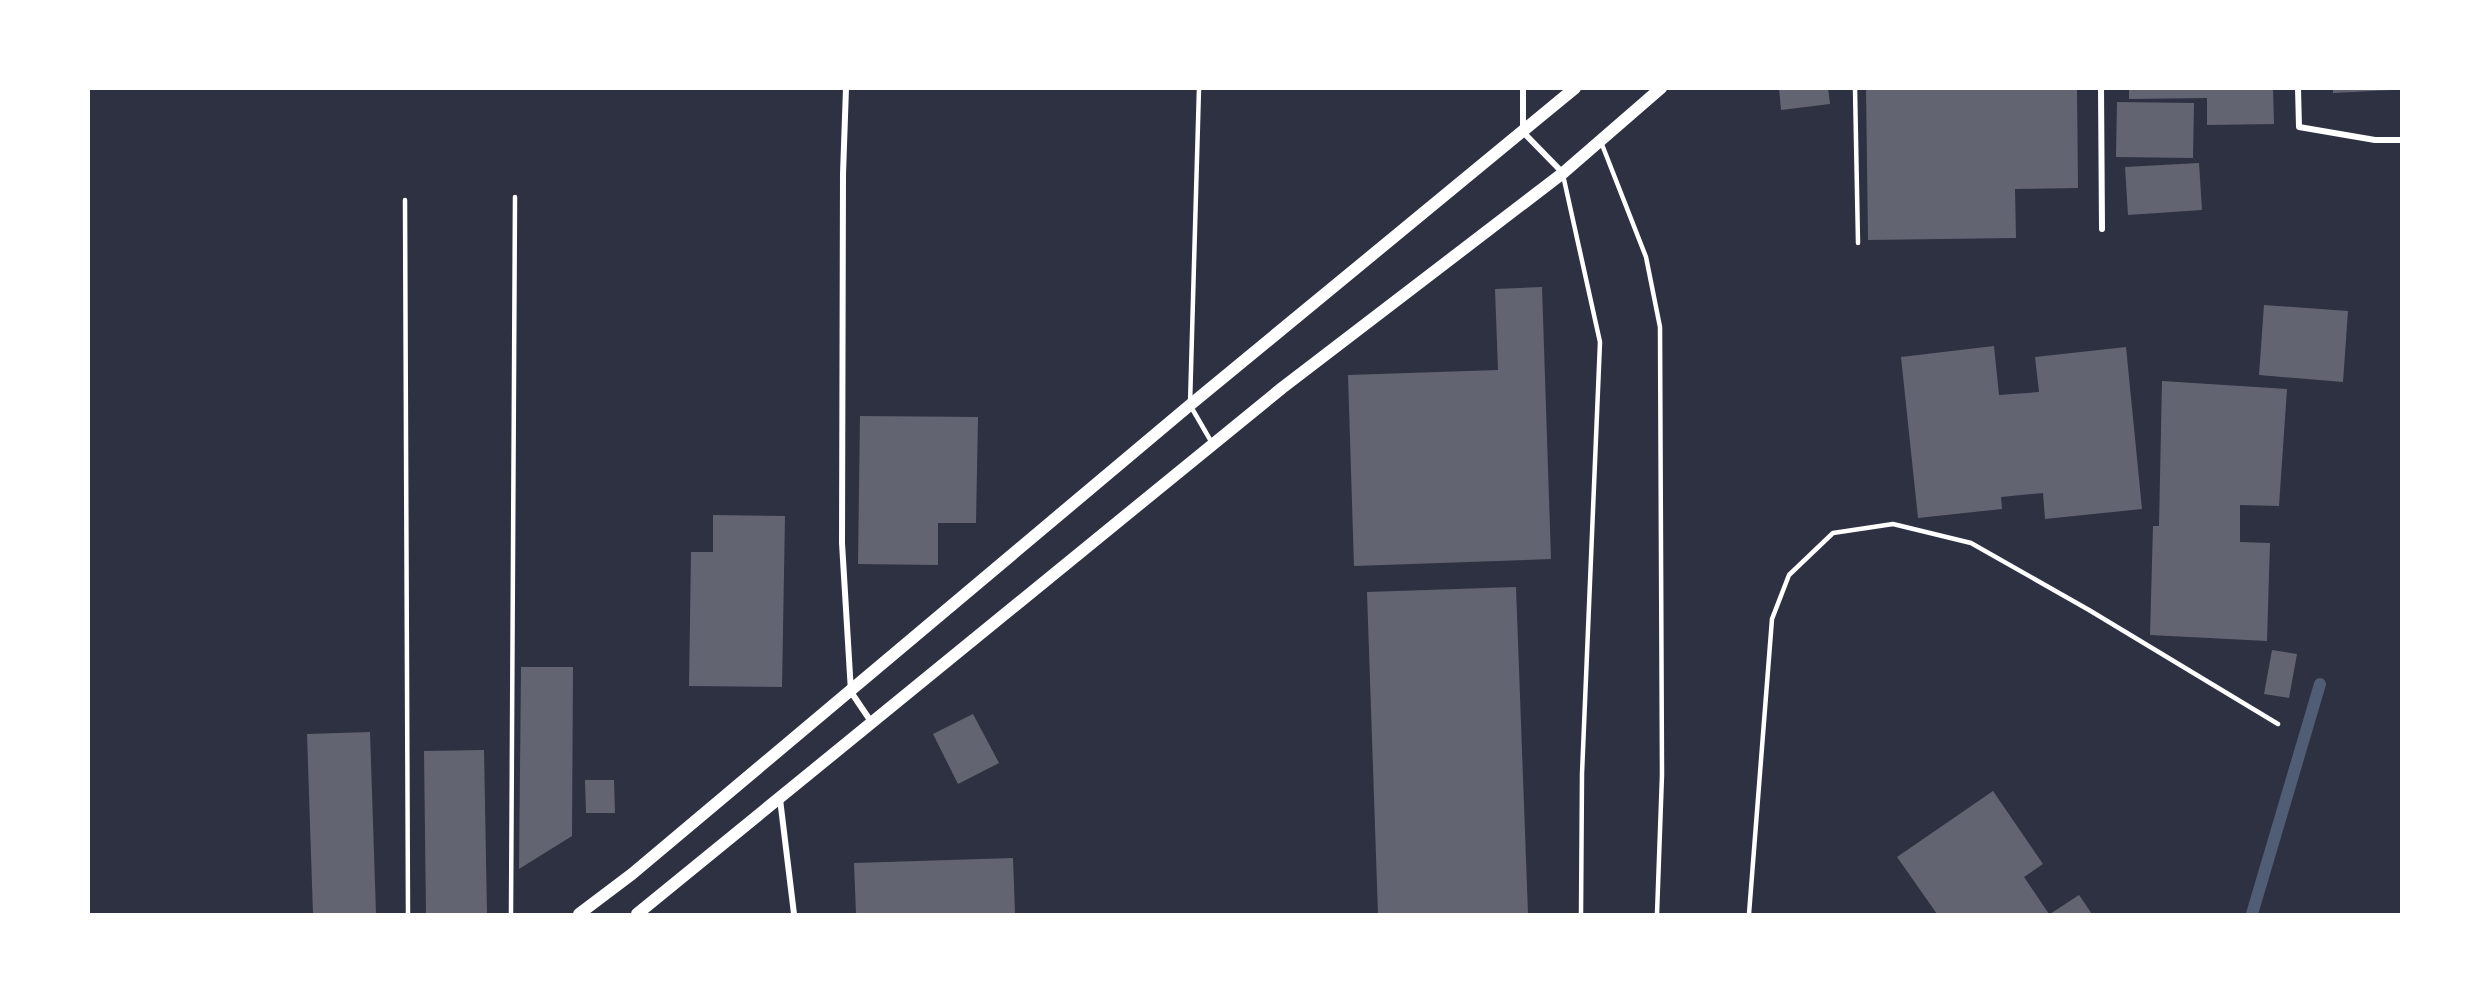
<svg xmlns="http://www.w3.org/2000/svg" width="2490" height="1003" font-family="'Nunito Sans',sans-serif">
	<rect width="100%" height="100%" fill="#2d3142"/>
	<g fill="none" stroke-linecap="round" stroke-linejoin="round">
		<!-- stream -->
		<path stroke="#4f5d75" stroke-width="12" d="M2252,914l68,-230"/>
	</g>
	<!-- building -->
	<g fill="#626471">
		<path d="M1779,88h49l2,16 -49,6z"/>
		<path d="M1866,88h211l1,100 -63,1 1,49 -148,2z"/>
		<path d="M2129,88h144l1,36 -67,1v-27l-78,1z"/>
		<path d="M2333,88h59v2l-59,3z"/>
		<path d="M2117,102l77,1 -1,55 -77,-1z"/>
		<path d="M2199,163l3,47 -74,5 -3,-48z"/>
		<path d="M1542,287l9,272 -197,7 -6,-191 150,-5 -3,-81z"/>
		<path d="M2264,305l84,6 -5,71 -84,-7z"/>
		<path d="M1994,346l5,49 40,-3 -4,-35 91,-10 16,162 -97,10 -2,-26 -42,4 1,12 -84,9 -17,-161z"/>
		<path d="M2162,381l125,8 -8,117 -39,-1v37l30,1 -3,98 -117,-6 3,-109h6z"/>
		<path d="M860,416l118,1 -2,106h-38v42l-80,-1z"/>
		<path d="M713,515l72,1 -3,171 -93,-1 2,-134h22z"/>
		<path d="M1516,587l12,327h-150l-11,-322z"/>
		<path d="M2272,650l25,4 -8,44 -25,-4z"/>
		<path d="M521,667h52l-1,169 -53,33z"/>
		<path d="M973,714l26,49 -41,21 -25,-50z"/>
		<path d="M370,732l6,182h-63l-6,-180z"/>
		<path d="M484,750l3,164h-61l-2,-163z"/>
		<path d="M585,780h29l1,33h-29z"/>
		<path d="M1993,791l50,73 -19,13 25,37h-112l-40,-57z"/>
		<path d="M1013,858l2,56h-159l-2,-51z"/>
		<path d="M2079,895l13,19h-42z"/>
	</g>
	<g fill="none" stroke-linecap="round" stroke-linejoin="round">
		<!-- service -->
		<g stroke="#fff" stroke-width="4.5">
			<path d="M1199,88l-9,317 22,38"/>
			<path d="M1855,88l3,155"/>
			<path d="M1601,142l45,115 14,70 2,448 -5,139"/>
			<path d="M1563,175l37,167 -18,432 -1,140"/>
			<path d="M405,200l3,714"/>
			<path d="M511,914l4,-717"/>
			<path d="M1749,914l23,-295 17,-44 44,-42 60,-9 78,19 118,67 189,114"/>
		</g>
		<!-- minor -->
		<g stroke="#fff" stroke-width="6">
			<path d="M846,88l-3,86 -1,369 9,149 21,31"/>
			<path d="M1523,88v44l40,41"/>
			<path d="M2101,88l1,141"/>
			<path d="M2298,88l1,39 76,13h27"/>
			<path d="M780,799l14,115"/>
		</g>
		<!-- secondary -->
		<g stroke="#fff" stroke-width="12">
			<path d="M579,914l53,-40 558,-469 385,-317"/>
			<path d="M637,914l645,-526 281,-215 98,-85"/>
		</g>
	</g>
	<!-- border -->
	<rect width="2490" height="1003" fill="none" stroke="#ffffff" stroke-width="180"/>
</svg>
